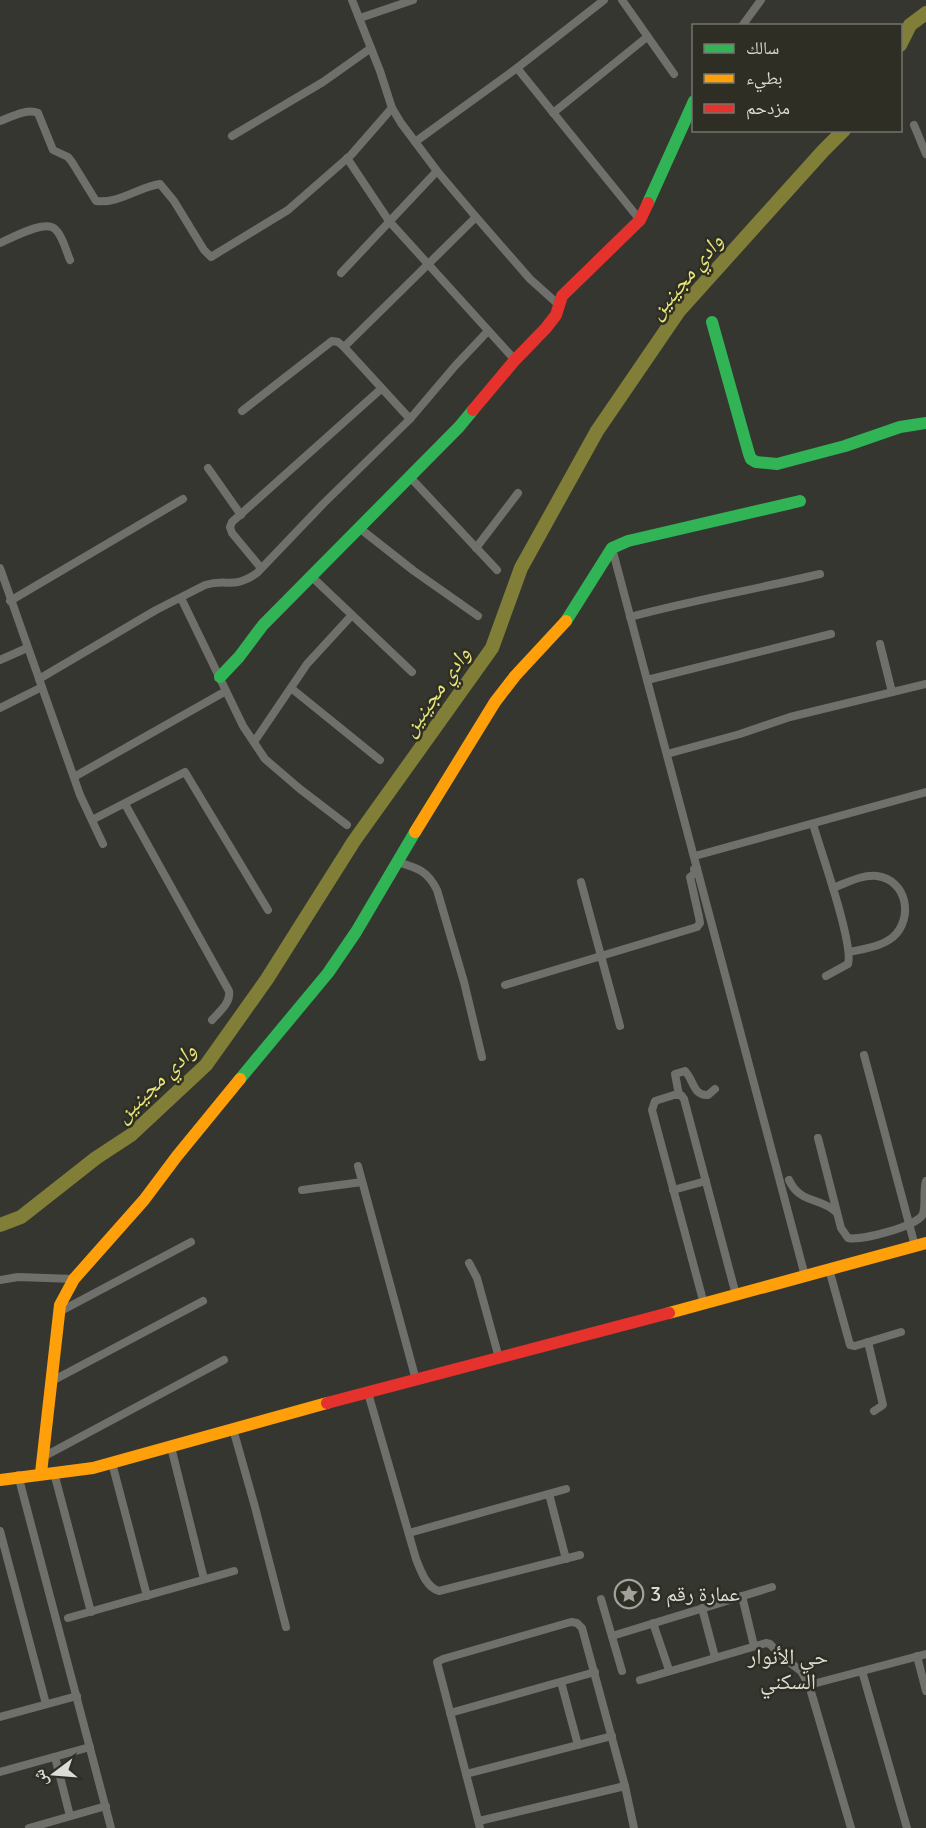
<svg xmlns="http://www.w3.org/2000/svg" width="926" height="1828" font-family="Signika,'Noto Naskh Arabic',sans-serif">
	<rect width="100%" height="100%" fill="#363631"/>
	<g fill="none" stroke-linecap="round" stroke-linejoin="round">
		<!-- river -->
		<g stroke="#817f37" stroke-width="14">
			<path d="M900,45l10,-20 16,-12"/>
			<path d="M0,1225l21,-8 75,-59 35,-23 75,-70 61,-86 87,-138 138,-193 29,-80 76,-137 82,-120 144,-160 21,-21"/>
		</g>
		<!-- street -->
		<g stroke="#6f6f6c" stroke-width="8">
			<path d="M352,0l28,71 12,37 9,15 36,48 39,46 54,62 29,26"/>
			<path d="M622,0l52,74"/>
			<path d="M360,18l53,-18"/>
			<path d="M742,26l19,-26"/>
			<path d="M517,68l123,152"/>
			<path d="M553,113l94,-76"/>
			<path d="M0,121c11,-4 27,-13 38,-8l15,37 15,7 4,5 24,39c22,3 43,-14 64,-17l14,17 30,49 7,7 77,-47 63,-55 41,-47"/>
			<path d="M914,125l12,29"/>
			<path d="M232,136l91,-54 48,-34"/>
			<path d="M415,142l102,-74 87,-68"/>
			<path d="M347,158l42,63 126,139"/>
			<path d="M0,243c12,-5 45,-24 55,-14 8,7 11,22 15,31"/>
			<path d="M341,273l96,-102"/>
			<path d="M344,347l132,-130"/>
			<path d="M242,411l90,-70 6,1 6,5 66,72"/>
			<path d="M208,468l33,47"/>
			<path d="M409,476l88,94"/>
			<path d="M358,527l56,44 64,45"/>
			<path d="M476,548l42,-55"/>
			<path d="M612,548l193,728"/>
			<path d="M0,568l80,227 23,49"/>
			<path d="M261,568l-29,-35 -2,-6 2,-5 149,-133"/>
			<path d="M311,576l101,96"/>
			<path d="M181,598l62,128 22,33 35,30 47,36"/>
			<path d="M10,601l173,-102"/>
			<path d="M630,617c63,-17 127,-28 190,-43"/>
			<path d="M880,644l12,48"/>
			<path d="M0,660l27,-12"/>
			<path d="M39,679l117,-69 49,-25c23,-7 27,5 52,-12l66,-69 87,-85 45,-53 33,-35"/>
			<path d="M647,680l184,-46"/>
			<path d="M291,688l89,72"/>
			<path d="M0,708l42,-21"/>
			<path d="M254,742l53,-78 45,-49"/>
			<path d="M667,754l73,-20 50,-17 136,-33"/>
			<path d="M74,777l152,-86"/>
			<path d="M125,804l104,187c2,12 -10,21 -17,29"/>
			<path d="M92,820l93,-48 83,138"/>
			<path d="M813,824c7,25 41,120 35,140l-22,12"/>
			<path d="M695,856l231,-64"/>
			<path d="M397,862c20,6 30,8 40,28l27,92 18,75"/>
			<path d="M581,882l39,144"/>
			<path d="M833,888c13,-5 30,-14 44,-12 30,4 37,42 16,61 -12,10 -30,12 -44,15"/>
			<path d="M505,985l192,-58 3,-4 -1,-6 -9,-40 5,-4 -1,-4 3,-1"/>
			<path d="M864,1055l51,191"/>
			<path d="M679,1095l-4,-21 10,-3c9,9 8,25 23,24l7,-6"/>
			<path d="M818,1138l23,90 7,10c13,3 70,-12 75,-24 3,-10 0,-23 3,-33"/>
			<path d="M358,1166l58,214"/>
			<path d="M789,1180c11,24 31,17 47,32"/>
			<path d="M302,1190l60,-8"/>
			<path d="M673,1190l33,-9"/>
			<path d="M469,1263l8,15 22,80"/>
			<path d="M829,1269l21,76 5,1 46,-14"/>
			<path d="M0,1280l18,-3 56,2"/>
			<path d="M704,1304l-52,-194 3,-9 19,-6h7l3,4 52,196"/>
			<path d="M59,1312l132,-70"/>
			<path d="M868,1342l15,63 -9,6"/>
			<path d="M52,1381l151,-80"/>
			<path d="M368,1393l48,166c5,12 10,28 23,32l141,-36"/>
			<path d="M233,1429l22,78 31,120"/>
			<path d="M171,1447l33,132"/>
			<path d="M43,1457l181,-97"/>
			<path d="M112,1463l35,133"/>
			<path d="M54,1473l37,139"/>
			<path d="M18,1475l93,353"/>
			<path d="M549,1494l17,65"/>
			<path d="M0,1531l46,173"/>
			<path d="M409,1533l157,-44"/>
			<path d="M742,1596l12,50"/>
			<path d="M601,1599l21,72"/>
			<path d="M702,1608l13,49"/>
			<path d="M68,1618l166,-47"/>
			<path d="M653,1623l16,47"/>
			<path d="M612,1636l160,-49"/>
			<path d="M917,1656l9,35"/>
			<path d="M862,1671l45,157"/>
			<path d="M640,1680l126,-37 4,1 11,12 20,15 8,14 42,143"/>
			<path d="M561,1682l17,63"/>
			<path d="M809,1685l117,-31"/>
			<path d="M450,1713l145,-41"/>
			<path d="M0,1717l77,-21"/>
			<path d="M55,1757l15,59"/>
			<path d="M0,1772l90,-25"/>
			<path d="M466,1774l146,-38"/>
			<path d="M479,1821l146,-35"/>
			<path d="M29,1828l77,-22"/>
			<path d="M480,1828l-43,-166 6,-3 128,-37 6,1 5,5 43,158 9,42"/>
		</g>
		<!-- fast -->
		<g stroke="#30b455" stroke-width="12">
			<path d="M648,203l46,-102"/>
			<path d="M712,322l37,132 2,5 5,3 21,2 68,-18 55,-19 26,-4"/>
			<path d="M566,621l46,-73 16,-7 172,-40"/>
			<path d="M220,677l19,-20 24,-32 196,-198 14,-17"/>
			<path d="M240,1079l88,-106 28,-41 59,-100"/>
		</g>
		<!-- slow -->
		<g stroke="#ff9f0a" stroke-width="12">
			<path d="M415,832l80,-130 20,-26 51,-55"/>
			<path d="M669,1313l257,-70"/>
			<path d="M41,1473l19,-168 14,-26 70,-79 33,-44 63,-77"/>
			<path d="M0,1480l93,-12 234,-65"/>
		</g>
		<!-- jam -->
		<g stroke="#e5322d" stroke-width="12">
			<path d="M473,410l42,-50 31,-32 10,-13 6,-19 78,-76 8,-17"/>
			<path d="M327,1403l342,-90"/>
		</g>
	</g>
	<!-- icons -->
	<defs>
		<g id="sight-ring" transform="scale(1.5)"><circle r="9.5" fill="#2e2e25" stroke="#a2a29d" stroke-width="1.5"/><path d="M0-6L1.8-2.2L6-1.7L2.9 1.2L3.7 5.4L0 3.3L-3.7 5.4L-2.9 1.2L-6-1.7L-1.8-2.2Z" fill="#a2a29d"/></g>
	</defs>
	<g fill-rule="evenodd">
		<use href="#sight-ring" x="629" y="1594"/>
	</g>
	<g text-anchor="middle" stroke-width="5" stroke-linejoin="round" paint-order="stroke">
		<!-- poi labels -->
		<g font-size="21" fill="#dcdcd7" stroke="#2e2e25" text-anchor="start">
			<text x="650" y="1601">عمارة رقم 3</text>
		</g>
		<!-- water labels -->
		<g font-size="22" font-style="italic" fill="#e8e57a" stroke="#2e2e25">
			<text transform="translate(685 276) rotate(-50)" y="8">وادي مجينين</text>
			<text transform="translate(435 691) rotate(-55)" y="8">وادي مجينين</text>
			<text transform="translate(155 1082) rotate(-44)" y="8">وادي مجينين</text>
		</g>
		<!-- neighbourhood labels -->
		<g font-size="22" fill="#deded3" stroke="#2e2e25">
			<text x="788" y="1664">حي الأنوار<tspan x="788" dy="25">السكني</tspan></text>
		</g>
	</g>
	<!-- legend -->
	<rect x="692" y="24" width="210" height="108" fill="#2e2e25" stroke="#74746c" stroke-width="1.5"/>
	<rect x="704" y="44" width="30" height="9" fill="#30b455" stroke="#74746c" stroke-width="1.5"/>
	<text x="746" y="54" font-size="18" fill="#dcdcd7">سالك</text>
	<rect x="704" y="74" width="30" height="9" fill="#ff9f0a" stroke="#74746c" stroke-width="1.5"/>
	<text x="746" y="84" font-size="18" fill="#dcdcd7">بطيء</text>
	<rect x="704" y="104" width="30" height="9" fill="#e5322d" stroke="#74746c" stroke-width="1.5"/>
	<text x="746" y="114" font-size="18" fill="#dcdcd7">مزدحم</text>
	<!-- north arrow -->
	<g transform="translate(54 1774) rotate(254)" stroke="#2e2e25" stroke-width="4.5" paint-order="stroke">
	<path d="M0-4.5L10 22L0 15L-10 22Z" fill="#dcdcd7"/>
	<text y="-9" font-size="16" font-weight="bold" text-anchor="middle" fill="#dcdcd7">ش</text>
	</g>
</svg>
